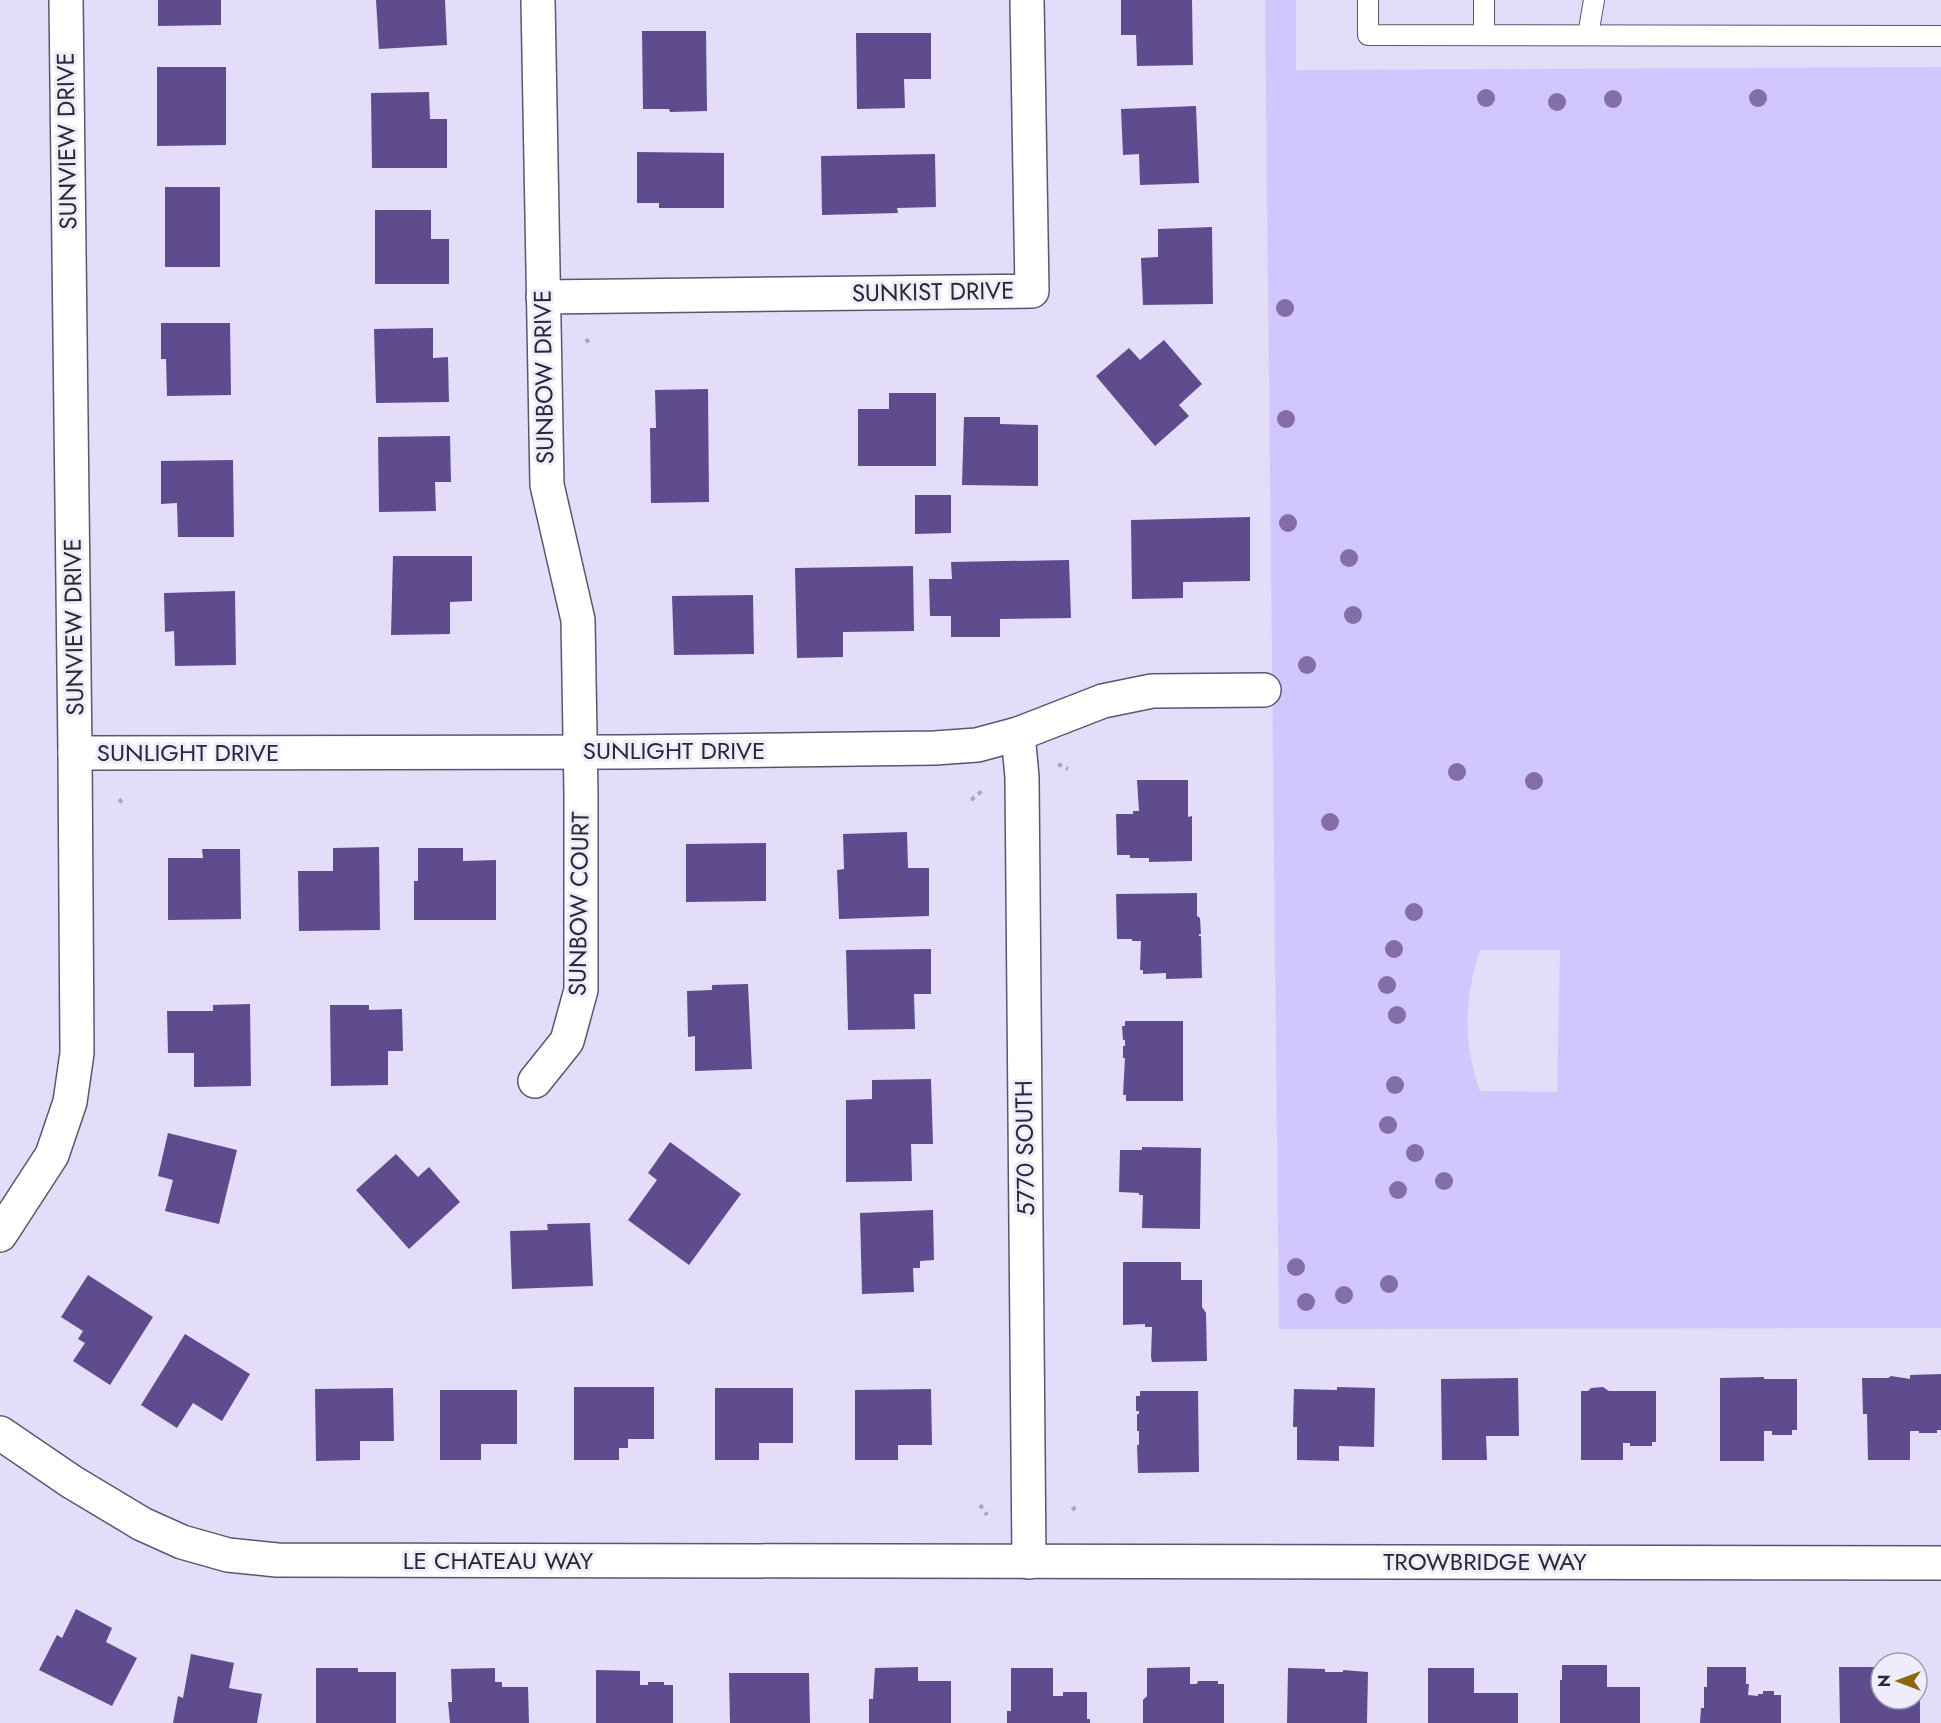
<svg xmlns="http://www.w3.org/2000/svg" width="1941" height="1723" font-family="Jost,sans-serif">
	<rect width="100%" height="100%" fill="#e3ddf9"/>
	<!-- green -->
	<path fill="#d2c6fe" fill-rule="evenodd" d="M1265,0h31v70l645,-3v1261l-662,1zM1480,950h80l-3,142 -77,-1c-17,-46 -16,-94 0,-141z"/>
	<!-- building -->
	<g fill="#5f4c8f">
		<path d="M158,0h63v25l-63,1z"/>
		<path d="M376,0h69l2,45 -68,4z"/>
		<path d="M1121,0h71l1,65 -56,1 -1,-31h-15z"/>
		<path d="M642,31h64l1,80 -37,1 -1,-3h-26z"/>
		<path d="M856,33h75v46h-27l1,29 -48,1z"/>
		<path d="M157,67h69v78l-69,1z"/>
		<path d="M429,92l1,27h17v49h-75l-1,-75z"/>
		<path d="M1196,106l3,77 -59,2 -1,-31 -16,1 -2,-46z"/>
		<path d="M637,152l87,1v55h-65v-5h-22z"/>
		<path d="M935,154l1,53 -39,1 1,5 -76,2 -1,-59z"/>
		<rect x="165" y="187" width="55" height="80"/>
		<path d="M375,210h56v29h18v45h-74z"/>
		<path d="M1212,227l1,77 -70,1 -2,-47 17,-1v-28z"/>
		<path d="M161,323h69l1,72 -64,1 -1,-37h-5z"/>
		<path d="M433,328v30l15,-1 1,45 -73,1 -2,-74z"/>
		<path d="M1164,340l38,44 -23,21 10,11 -34,30 -59,-70 33,-28 11,12z"/>
		<path d="M708,389l1,113 -58,1 -1,-75h6l-1,-38z"/>
		<path d="M889,393h47v73h-78v-57h31z"/>
		<path d="M964,417h36v7l38,1v61l-76,-1z"/>
		<path d="M450,436l1,46h-16l1,29 -57,1 -1,-75z"/>
		<path d="M233,460l1,77h-56l-1,-34 -16,1v-43z"/>
		<path d="M915,495h36v38l-36,1z"/>
		<path d="M1250,517v64l-67,1v16l-51,1 -1,-79z"/>
		<path d="M393,556h79v45l-22,1v32l-59,1z"/>
		<path d="M1069,560l2,58 -71,1v18h-49v-21h-21l-1,-37h23l-1,-17z"/>
		<path d="M913,566l1,65 -71,1v25l-46,1 -2,-90z"/>
		<path d="M235,591l1,74 -61,1 -1,-35 -9,1 -1,-39z"/>
		<path d="M753,595l1,59 -80,1 -2,-59z"/>
		<path d="M1137,780h51v37l4,-1v45l-43,1v-4h-19v-3h-13l-1,-41h17v-3h6z"/>
		<path d="M907,832l1,36h21v48l-90,3 -2,-49 7,-1 -1,-35z"/>
		<path d="M766,843v58l-80,1v-58z"/>
		<path d="M379,847l1,83 -81,1 -1,-60h35v-23z"/>
		<path d="M418,848h45v13l33,-1v60h-82v-39h4z"/>
		<path d="M202,849h38l1,70 -73,1v-62h35z"/>
		<path d="M1197,893v23l3,2 1,16h-2v2h2l1,42 -36,1v-6l-23,1v-4h-3l1,-29h-9v-2h-15l-1,-45z"/>
		<path d="M931,949v45h-17l1,35 -67,1 -2,-80z"/>
		<path d="M748,984l4,85 -57,2v-35l-7,1 -1,-46 25,-1v-5z"/>
		<path d="M250,1004l1,82 -57,1v-34h-26l-1,-42h46v-6z"/>
		<path d="M330,1005h39v5l33,-1 1,42h-15v34l-57,1z"/>
		<path d="M1125,1021h58v80h-57v-6h-3l2,-37h-2v-12h2v-6h-2l-1,-14h3z"/>
		<path d="M931,1079l2,65h-22l1,37 -66,1v-82l26,-1v-19z"/>
		<path d="M168,1133l69,17 -18,74 -54,-13 8,-31 -15,-4z"/>
		<path d="M670,1142l71,52 -52,71 -61,-45 29,-40 -9,-7z"/>
		<path d="M1142,1147l59,1 -1,81 -58,-1 1,-33h-4v-2l-20,-1 1,-42h22z"/>
		<path d="M396,1154l22,23 11,-10 31,35 -51,47 -53,-59z"/>
		<path d="M933,1210l1,50 -14,1v7h-7l1,24 -52,2 -2,-81z"/>
		<path d="M590,1223l3,63 -81,3 -2,-58 38,-1 -1,-6z"/>
		<path d="M1123,1262h58v18h21v27l4,6 1,48 -55,1 -1,-5 1,-30h-7v-3l-22,1z"/>
		<path d="M88,1275l65,42 -43,68 -37,-24 12,-18 -7,-4 5,-8 -22,-14z"/>
		<path d="M185,1334l65,40 -28,47 -29,-18 -16,25 -36,-23z"/>
		<path d="M1941,1374v56h-4v3h-18v-2h-9v29h-42l-1,-46h-4l-1,-36h26l3,-2 19,3v-4z"/>
		<path d="M1764,1377v2h33v51h-5v5h-20v-4h-8v30h-44v-83z"/>
		<path d="M1518,1378l1,58h-33l1,24h-45l-1,-81z"/>
		<path d="M574,1387h80v52h-26v9h-9v12h-45z"/>
		<path d="M1337,1387l38,1 -1,59 -35,-1v15l-42,-1v-33h-4l1,-38 43,1z"/>
		<path d="M1603,1387l6,4h47v51h-4v4h-22v-3h-7v17h-42v-69h7l3,-3z"/>
		<path d="M393,1388l1,53h-34v19l-44,1 -1,-72z"/>
		<path d="M715,1388h78v55h-34v17h-44z"/>
		<path d="M931,1389l1,56h-34v15h-43v-70z"/>
		<path d="M440,1390h77v54h-36v16h-41z"/>
		<path d="M1140,1391h58l1,81 -61,1 -1,-28h2v-14h-2v-17h2v-3h-3v-15h4z"/>
		<path d="M76,1609l36,19 -6,14 31,16 -25,48 -73,-36 18,-35 5,3z"/>
		<path d="M191,1654l43,9 -5,25 33,6 -5,29h-84l5,-27 5,2z"/>
		<path d="M1562,1665h45v22h33v36h-80v-43h2z"/>
		<path d="M918,1667v14h33v42h-82v-24h4l2,-31z"/>
		<path d="M1190,1667v17h7l1,-3h20v3h6v39h-81v-23l4,-4v-28z"/>
		<path d="M1707,1667h39v17h3l-1,11 10,1v-2h5v-3h11v4h7v28h-81l1,-15h3v-21h3z"/>
		<path d="M1839,1667h42v32h36v-26h3v50h-80z"/>
		<path d="M316,1668h42v4h38v51h-80z"/>
		<path d="M495,1668v14h7v5h26l1,36h-79l-2,-21h4l-1,-33z"/>
		<path d="M1011,1668h42v28h10v-4h24v27h3v4h-83v-12h4z"/>
		<path d="M1288,1668l37,1v3h18v-2l25,2 -1,51h-80z"/>
		<path d="M1428,1668h46v25h44v30h-90z"/>
		<path d="M596,1670l44,1v14h8v-3h16v3h9v38h-77z"/>
		<path d="M729,1673h80l1,50h-80z"/>
	</g>
	<g fill="none" stroke-linecap="round" stroke-linejoin="round">
		<!-- service casing -->
		<g stroke="#5b5572" stroke-width="22">
			<g id="service">
				<path d="M1368,0v35l573,1"/>
				<path d="M1484,0v34"/>
				<path d="M1588,35l6,-35"/>
			</g>
		</g>
		<!-- minor casing -->
		<g stroke="#5b5572" stroke-width="36">
			<g id="minor">
				<path d="M543,297l489,-6 -5,-291"/>
				<path d="M1018,734l4,43 7,785"/>
				<path d="M75,753l550,-1 310,-4 42,-3 41,-11 85,-33 49,-10 112,-1"/>
				<path d="M535,1081l32,-40 14,-51v-196l-3,-174 -31,-135 -9,-485"/>
				<path d="M0,1235l52,-80 18,-53 7,-49 -2,-300 -9,-753"/>
				<path d="M0,1433l72,49 70,42 40,18 46,13 49,5 1664,3"/>
			</g>
		</g>
		<!-- path -->
		<g stroke="#aba6bd" stroke-width="4" stroke-dasharray="4.5 4.5" stroke-linecap="butt">
			<path d="M586,339l4,5"/>
			<path d="M1058,764l10,5"/>
			<path d="M119,799l5,6"/>
			<path d="M971,800l11,-9"/>
			<path d="M980,1505l7,10"/>
			<path d="M1072,1510l6,-5"/>
		</g>
		<!-- service -->
		<use href="#service" stroke="#fff" stroke-width="20"/>
		<!-- minor -->
		<use href="#minor" stroke="#fff" stroke-width="33"/>
	</g>
	<!-- trees -->
	<g fill="#836eaa">
		<circle cx="1486" cy="98" r="9"/>
		<circle cx="1758" cy="98" r="9"/>
		<circle cx="1613" cy="99" r="9"/>
		<circle cx="1557" cy="102" r="9"/>
		<circle cx="1285" cy="308" r="9"/>
		<circle cx="1286" cy="419" r="9"/>
		<circle cx="1288" cy="523" r="9"/>
		<circle cx="1349" cy="558" r="9"/>
		<circle cx="1353" cy="615" r="9"/>
		<circle cx="1307" cy="665" r="9"/>
		<circle cx="1457" cy="772" r="9"/>
		<circle cx="1534" cy="781" r="9"/>
		<circle cx="1330" cy="822" r="9"/>
		<circle cx="1414" cy="912" r="9"/>
		<circle cx="1394" cy="949" r="9"/>
		<circle cx="1387" cy="985" r="9"/>
		<circle cx="1397" cy="1015" r="9"/>
		<circle cx="1395" cy="1085" r="9"/>
		<circle cx="1388" cy="1125" r="9"/>
		<circle cx="1415" cy="1153" r="9"/>
		<circle cx="1444" cy="1181" r="9"/>
		<circle cx="1398" cy="1190" r="9"/>
		<circle cx="1296" cy="1267" r="9"/>
		<circle cx="1389" cy="1284" r="9"/>
		<circle cx="1344" cy="1295" r="9"/>
		<circle cx="1306" cy="1302" r="9"/>
	</g>
	<g text-anchor="middle" stroke-width="6" stroke-linejoin="round" paint-order="stroke">
		<!-- street labels -->
		<g font-size="24" fill="#2b2835" stroke="#efecfb">
			<text transform="translate(67 141) rotate(-91)" y="8">SUNVIEW DRIVE</text>
			<text transform="translate(933 292) rotate(-1)" y="8">SUNKIST DRIVE</text>
			<text transform="translate(544 377) rotate(-91)" y="8">SUNBOW DRIVE</text>
			<text transform="translate(74 627) rotate(-91)" y="8">SUNVIEW DRIVE</text>
			<text x="674" y="759">SUNLIGHT DRIVE</text>
			<text x="188" y="761">SUNLIGHT DRIVE</text>
			<text transform="translate(579 904) rotate(-89)" y="8">SUNBOW COURT</text>
			<text transform="translate(1025 1148) rotate(-91)" y="8">5770 SOUTH</text>
			<text x="498" y="1569">LE CHATEAU WAY</text>
			<text x="1485" y="1570">TROWBRIDGE WAY</text>
		</g>
	</g>
	<!-- north arrow -->
	<g transform="translate(1899 1681) rotate(270)"><circle r="28" fill="#efecfb" stroke="#a19eac" stroke-width="1.5"/>
	<path d="M0-4.5L10 22L0 15L-10 22Z" fill="#8b6808"/>
	<text y="-9" font-size="16" font-weight="bold" text-anchor="middle" fill="#2b2835">N</text>
	</g>
</svg>
